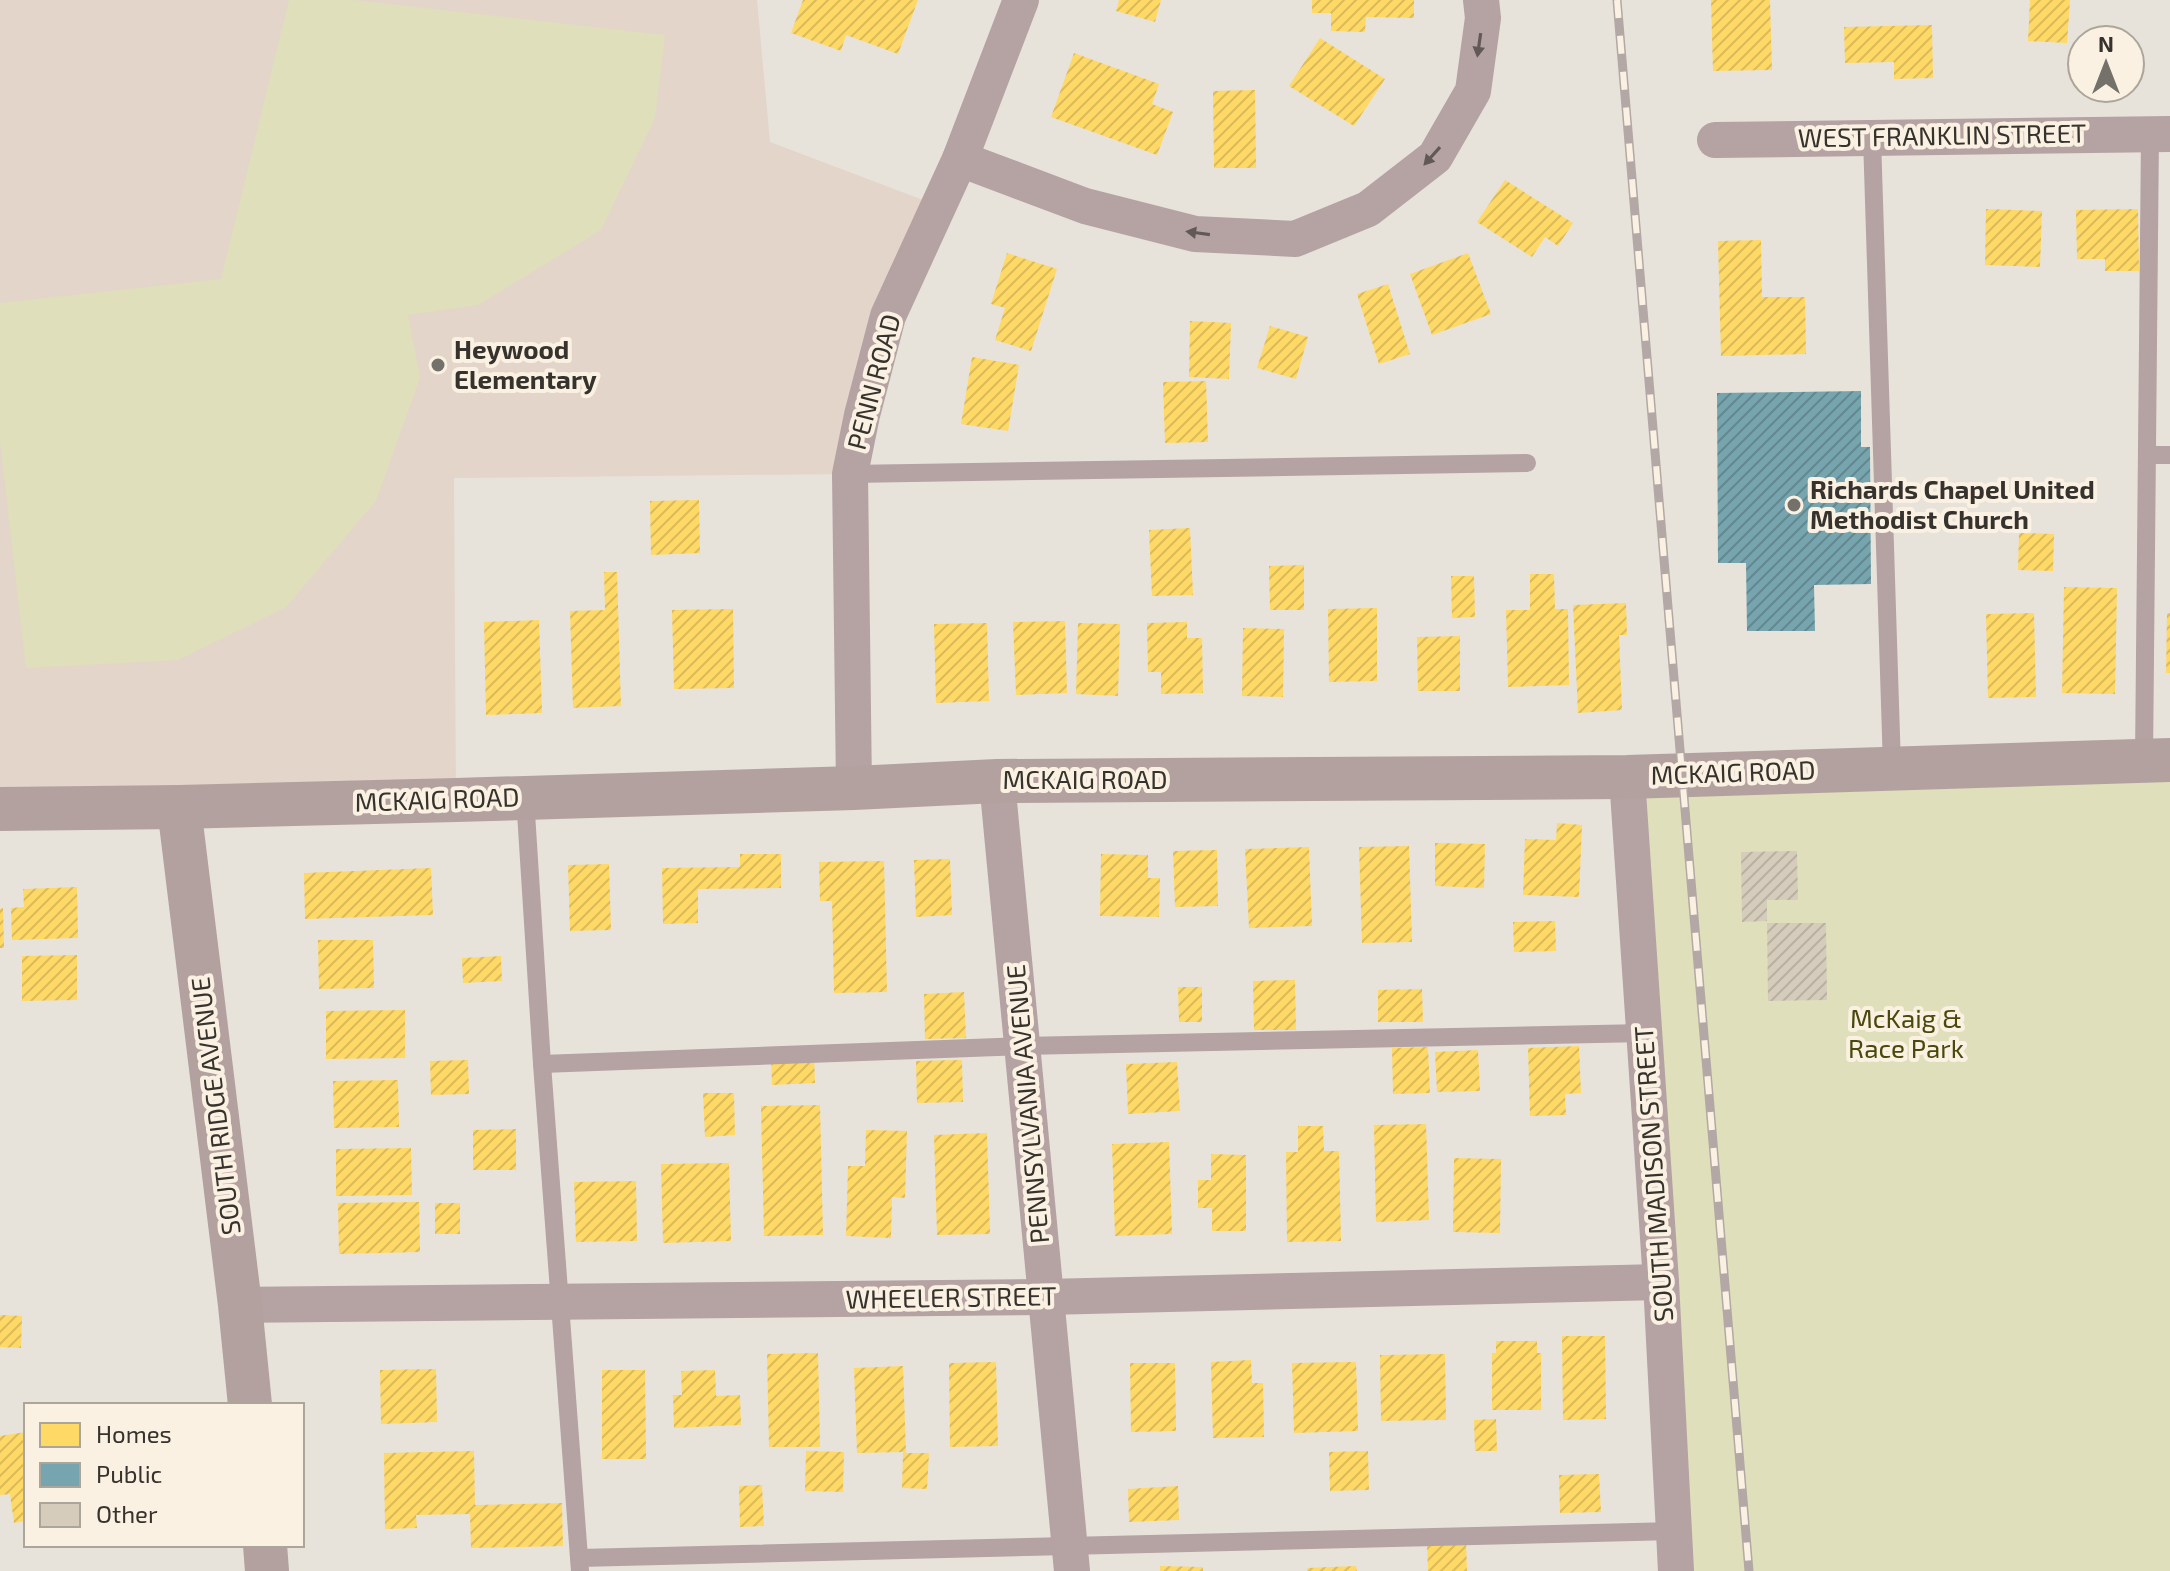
<svg xmlns="http://www.w3.org/2000/svg" width="2170" height="1571" font-family="'Exo 2',sans-serif">
	<defs>
		<pattern id="homes-hatch" width="6" height="6" patternUnits="userSpaceOnUse" patternTransform="scale(2)"><rect width="6" height="6" fill="#ffd966"/><path d="M-1 1l2-2M0 6l6-6M5 7l2-2" fill="none" stroke="#dbbb59"/></pattern>
		<pattern id="public-hatch" width="6" height="6" patternUnits="userSpaceOnUse" patternTransform="scale(2)"><rect width="6" height="6" fill="#76a5af"/><path d="M-1 1l2-2M0 6l6-6M5 7l2-2" fill="none" stroke="#62878f"/></pattern>
		<pattern id="building-hatch" width="6" height="6" patternUnits="userSpaceOnUse" patternTransform="scale(2)"><rect width="6" height="6" fill="#d6ccbb"/><path d="M-1 1l2-2M0 6l6-6M5 7l2-2" fill="none" stroke="#b8b0a1"/></pattern>
	</defs>
	<rect width="100%" height="100%" fill="#e7e3db"/>
	<!-- education -->
	<path fill="#e3d5ca" d="M0,0h757l13,142 169,64 -89,268 -396,4 2,322 -456,9z"/>
	<!-- green -->
	<g fill="#dfdfbb">
		<path d="M289,0h65l311,35 -10,83 -54,112 -123,75 -70,10 12,63 -44,123 -90,106 -108,53 -152,8 -26,-227v-138l221,-24z"/>
		<path d="M2170,760v811h-495l-48,-794z"/>
	</g>
	<!-- homes -->
	<g fill="url(#homes-hatch)">
		<path d="M803,0h115l-20,54 -52,-19 -5,16 -50,-18z"/>
		<path d="M1119,0h42l-6,22 -39,-11z"/>
		<path d="M1312,0h102v18l-48,-1 -1,15 -34,-1v-18h-19z"/>
		<path d="M1711,0h59l2,70 -59,1z"/>
		<path d="M2030,0h40l-3,43 -39,-2z"/>
		<path d="M1932,25l1,53 -39,1v-17l-49,1 -1,-36z"/>
		<path d="M1320,38l65,41 -31,47 -65,-40z"/>
		<path d="M1074,53l85,31 -7,20 21,8 -16,43 -106,-38z"/>
		<path d="M1255,90l1,78h-42l-1,-77z"/>
		<path d="M1505,180l68,43 -15,23 -13,-9 -13,20 -55,-35z"/>
		<path d="M1986,209l56,2 -2,56 -55,-2z"/>
		<path d="M2138,209l1,62h-34v-12h-28l-1,-49z"/>
		<path d="M1761,240l1,57h43l1,57 -85,2 -3,-115z"/>
		<path d="M1007,253l50,16 -26,82 -36,-11 10,-32 -14,-4z"/>
		<path d="M1468,253l23,61 -59,21 -22,-61z"/>
		<path d="M1388,284l22,70 -31,10 -22,-70z"/>
		<path d="M1190,321l41,2 -2,56 -40,-2z"/>
		<path d="M1270,326l38,11 -12,42 -39,-11z"/>
		<path d="M972,357l47,8 -11,66 -47,-7z"/>
		<path d="M1206,381l2,61 -43,1 -2,-61z"/>
		<path d="M699,500l1,53 -49,2 -1,-54z"/>
		<path d="M1190,528l3,67 -41,1 -3,-66z"/>
		<path d="M2019,533l35,1 -1,37 -35,-1z"/>
		<path d="M1304,565v45h-34l-1,-44z"/>
		<path d="M604,572h13l4,134 -48,2 -3,-97 35,-1z"/>
		<path d="M1530,574h24l1,35h13l1,76 -61,2 -2,-77h24z"/>
		<path d="M1451,576h23l1,41 -23,1z"/>
		<path d="M2064,587l53,1 -2,106 -53,-1z"/>
		<path d="M1626,603l1,32h-8l3,75 -44,3 -5,-108z"/>
		<path d="M1377,608v73l-48,1 -1,-73z"/>
		<path d="M733,609l1,79 -60,1 -2,-79z"/>
		<path d="M2034,613l2,84 -48,1 -2,-84z"/>
		<path d="M2167,613h3v60h-4z"/>
		<path d="M539,620l3,93 -56,2 -2,-93z"/>
		<path d="M1065,621l2,72 -51,2 -3,-73z"/>
		<path d="M1187,622v16h15l1,55 -42,1v-22h-13l-1,-49z"/>
		<path d="M987,623l2,78 -53,2 -2,-79z"/>
		<path d="M1078,623l42,1 -2,72 -42,-2z"/>
		<path d="M1243,628l41,1 -1,68 -41,-1z"/>
		<path d="M1460,636v55h-42l-1,-54z"/>
		<path d="M1557,823l25,2 -3,72 -56,-2 2,-56 31,1z"/>
		<path d="M1435,843l50,1 -1,44 -49,-2z"/>
		<path d="M1409,846l3,96 -50,1 -3,-96z"/>
		<path d="M1309,847l3,79 -63,2 -4,-79z"/>
		<path d="M1217,850l1,56 -43,1 -2,-56z"/>
		<path d="M740,854h41v34l-83,1v34l-35,1 -1,-56 78,-1z"/>
		<path d="M1101,854l47,1v23h12l-1,39 -59,-1z"/>
		<path d="M950,859l2,56 -36,2 -2,-57z"/>
		<path d="M884,861l3,131 -53,1 -2,-92h-12l-1,-39z"/>
		<path d="M609,864l2,66 -41,1 -2,-66z"/>
		<path d="M431,868l2,47 -128,4 -1,-46z"/>
		<path d="M77,887l1,51 -66,2 -1,-32 13,-1 -1,-18z"/>
		<path d="M3,908l1,40h-4v-39z"/>
		<path d="M1555,921l1,30 -42,1 -1,-30z"/>
		<path d="M318,940h55l1,48 -55,1z"/>
		<path d="M77,955v45l-55,1v-45z"/>
		<path d="M501,956l1,25 -39,2 -1,-25z"/>
		<path d="M1295,980l1,50h-42l-1,-49z"/>
		<path d="M1178,987h24v35h-23z"/>
		<path d="M1422,989l1,33h-45v-32z"/>
		<path d="M964,992l2,46 -41,1 -1,-45z"/>
		<path d="M405,1010v48l-79,1v-48z"/>
		<path d="M1579,1046l2,47 -16,1 1,21 -36,1 -2,-68z"/>
		<path d="M1428,1047l2,46 -37,1 -1,-46z"/>
		<path d="M1478,1050l2,41 -43,1 -2,-40z"/>
		<path d="M814,1054l1,29 -43,2 -1,-29z"/>
		<path d="M468,1060l1,34 -38,1 -1,-34z"/>
		<path d="M962,1060l1,42 -46,1 -1,-42z"/>
		<path d="M1177,1062l3,49 -52,3 -2,-50z"/>
		<path d="M398,1080l1,47 -65,1 -1,-47z"/>
		<path d="M703,1093h31l1,42 -30,2z"/>
		<path d="M820,1105l3,130 -59,1 -3,-130z"/>
		<path d="M1426,1124l3,96 -53,2 -2,-97z"/>
		<path d="M1298,1126h25l1,25h15l2,90 -54,1 -1,-90h12z"/>
		<path d="M516,1129v41h-43v-40z"/>
		<path d="M866,1130l41,1 -2,67 -13,-1 -1,41 -45,-2 2,-70h17z"/>
		<path d="M987,1133l3,101 -53,1 -3,-100z"/>
		<path d="M1169,1142l3,92 -57,2 -3,-92z"/>
		<path d="M411,1148l1,47 -76,1v-47z"/>
		<path d="M1211,1154l35,1v76h-34v-23h-14v-28h13z"/>
		<path d="M1454,1158l47,1 -1,74 -47,-1z"/>
		<path d="M729,1163l2,78 -68,2 -2,-79z"/>
		<path d="M636,1181l1,60 -61,1 -2,-60z"/>
		<path d="M419,1202l1,50 -81,2 -1,-51z"/>
		<rect x="435" y="1203" width="25" height="31"/>
		<path d="M0,1315l22,1 -1,32 -21,-1z"/>
		<path d="M1562,1336h43l1,83 -43,1z"/>
		<path d="M1496,1341h41v12h4v57h-49v-57h4z"/>
		<path d="M818,1353l2,94h-51l-2,-93z"/>
		<path d="M1445,1354l1,66 -65,1 -1,-66z"/>
		<path d="M1251,1360l1,23h11l1,54 -51,1 -2,-76z"/>
		<path d="M996,1362l2,84 -48,1 -1,-84z"/>
		<path d="M1356,1362l2,69 -64,2 -2,-70z"/>
		<path d="M1130,1363h45l1,68 -45,1z"/>
		<path d="M903,1366l3,87h23l-2,36 -25,-1 1,-36 -46,1 -3,-85z"/>
		<path d="M436,1369l1,53 -56,2 -1,-54z"/>
		<path d="M602,1370h43l1,89h-44z"/>
		<path d="M715,1370l1,26 24,-1 1,30 -67,3 -1,-33h9l-1,-24z"/>
		<path d="M1496,1419l1,32h-22l-1,-31z"/>
		<path d="M26,1432v89l-12,2 -4,-29 -10,1v-59z"/>
		<path d="M474,1451l1,54 87,-2 1,43 -92,2 -1,-34 -54,1 1,13 -32,1 -1,-76z"/>
		<path d="M806,1451l38,1 -1,40 -38,-1z"/>
		<path d="M1368,1451l1,39 -39,1 -1,-39z"/>
		<path d="M1599,1474l2,38 -41,1 -1,-38z"/>
		<path d="M762,1485l2,41 -24,1 -1,-41z"/>
		<path d="M1178,1486l1,34 -50,2 -1,-33z"/>
		<path d="M1466,1541l1,30h-39l-1,-27z"/>
		<path d="M1160,1566l43,1v4h-43z"/>
		<path d="M1356,1566l1,5h-50v-3z"/>
	</g>
	<!-- public -->
	<path fill="url(#public-hatch)" d="M1861,391v56h9l1,137 -57,1 1,46h-68l-1,-68h-28l-1,-170z"/>
	<!-- building -->
	<g fill="url(#building-hatch)">
		<path d="M1797,851l1,49h-31v21l-25,1 -1,-70z"/>
		<path d="M1767,923h59l1,77 -59,1z"/>
	</g>
	<g fill="none" stroke-linecap="round" stroke-linejoin="round">
		<!-- lane -->
		<g stroke="#b5a2a3" stroke-width="18">
			<path d="M1872,138l20,629"/>
			<path d="M2147,455h23"/>
			<path d="M850,474l677,-11"/>
			<path d="M2144,760l6,-626"/>
			<path d="M525,797l17,267 38,507"/>
			<path d="M542,1064l480,-18 623,-13"/>
			<path d="M579,1558l1095,-27"/>
		</g>
		<!-- street -->
		<g stroke="#b5a2a3" stroke-width="36">
			<path d="M1715,140l455,-6"/>
			<path d="M960,159l125,47 110,28 100,5 73,-30 67,-52 38,-66 10,-73 -2,-18"/>
			<path d="M1627,777l34,505 15,289"/>
			<path d="M997,781l75,790"/>
			<path d="M854,788l-4,-314 12,-59 26,-99 72,-157 61,-159"/>
			<path d="M240,1305l806,-8 615,-15"/>
		</g>
		<!-- secondary -->
		<g stroke="#b3a1a0" stroke-width="44">
			<path d="M179,807l61,498 10,100"/>
			<path d="M0,809l179,-2 277,-7 398,-12 143,-7 630,-4 543,-17"/>
			<path d="M265,1545l2,26"/>
		</g>
		<!-- rail casing -->
		<g stroke="#b3a8a5" stroke-width="9">
			<path id="rail" d="M1617,0l132,1571"/>
		</g>
		<!-- rail -->
		<use href="#rail" stroke="#faf1e2" stroke-width="6" stroke-dasharray="18" stroke-linecap="butt"/>
	</g>
	<!-- one-way arrows -->
	<defs><path id="oneway-solid" d="M-6-.8H1V-3.2L6.5 0L1 3.2V.8H-6Z" transform="scale(2)"/></defs>
	<g fill="#625956">
		<use href="#oneway-solid" transform="translate(1479 45) rotate(98)"/>
		<use href="#oneway-solid" transform="translate(1432 156) rotate(132)"/>
		<use href="#oneway-solid" transform="translate(1198 233) rotate(-172)"/>
	</g>
	<!-- markers -->
	<g fill="#74706a" stroke="#faf1e2" stroke-width="3">
		<circle cx="438" cy="365" r="8"/>
		<circle cx="1794" cy="505" r="8"/>
	</g>
	<g text-anchor="middle" stroke-width="8" stroke-linejoin="round" paint-order="stroke">
		<!-- street labels -->
		<g font-size="26" fill="#36322d" stroke="#faf1e2">
			<text transform="translate(1942 136) rotate(-1)" y="9">WEST FRANKLIN STREET</text>
			<text transform="translate(874 382) rotate(-75)" y="9">PENN ROAD</text>
			<text transform="translate(1733 773) rotate(-2)" y="9">MCKAIG ROAD</text>
			<text x="1085" y="789">MCKAIG ROAD</text>
			<text transform="translate(437 800) rotate(-2)" y="9">MCKAIG ROAD</text>
			<text transform="translate(1028 1104) rotate(-95)" y="9">PENNSYLVANIA AVENUE</text>
			<text transform="translate(216 1106) rotate(-97)" y="9">SOUTH RIDGE AVENUE</text>
			<text transform="translate(1654 1174) rotate(-94)" y="9">SOUTH MADISON STREET</text>
			<text transform="translate(951 1298) rotate(-1)" y="9">WHEELER STREET</text>
		</g>
		<!-- poi labels -->
		<g font-size="26" font-weight="bold" fill="#36322d" stroke="#faf1e2" text-anchor="start">
			<text x="454" y="359">Heywood<tspan x="454" dy="30">Elementary</tspan></text>
			<text x="1810" y="499">Richards Chapel United<tspan x="1810" dy="30">Methodist Church</tspan></text>
		</g>
		<!-- park labels -->
		<g font-size="26" fill="#49490b" stroke="#faf1e2">
			<text x="1906" y="1028">McKaig &amp;<tspan x="1906" dy="30">Race Park</tspan></text>
		</g>
	</g>
	<!-- legend -->
	<rect x="24" y="1403" width="280" height="144" fill="#faf1e2" stroke="#aca59a" stroke-width="2"/>
	<rect x="40" y="1423" width="40" height="24" fill="#ffd966" stroke="#aca59a" stroke-width="2"/>
	<text x="96" y="1443" font-size="24" fill="#36322d">Homes</text>
	<rect x="40" y="1463" width="40" height="24" fill="#76a5af" stroke="#aca59a" stroke-width="2"/>
	<text x="96" y="1483" font-size="24" fill="#36322d">Public</text>
	<rect x="40" y="1503" width="40" height="24" fill="#d6ccbb" stroke="#aca59a" stroke-width="2"/>
	<text x="96" y="1523" font-size="24" fill="#36322d">Other</text>
	<!-- north arrow -->
	<g transform="translate(2106 64)"><circle r="38" fill="#faf1e2" stroke="#aca59a" stroke-width="2"/>
	<path d="M0-6L14 30L0 20L-14 30Z" fill="#74706a"/>
	<text y="-12" font-size="22" font-weight="bold" text-anchor="middle" fill="#36322d">N</text>
	</g>
</svg>
